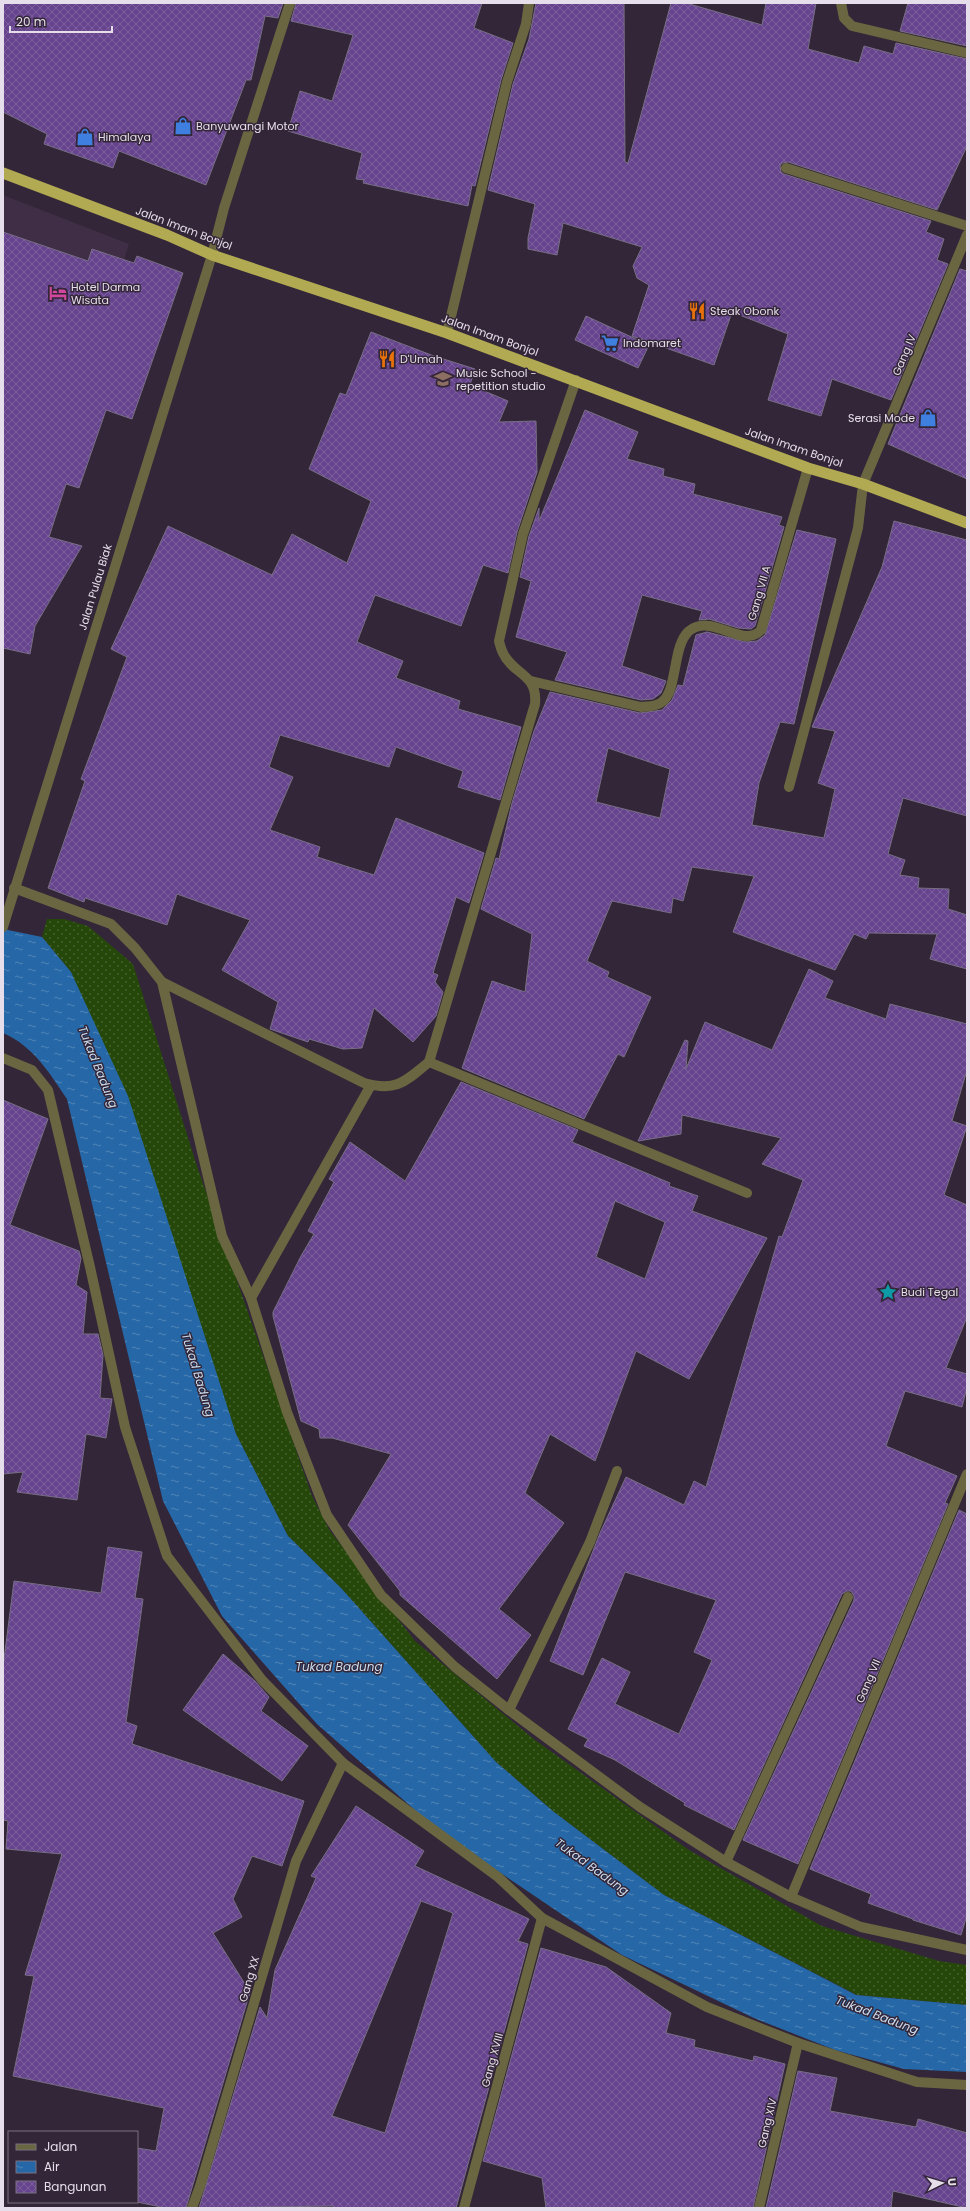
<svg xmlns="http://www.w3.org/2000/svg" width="970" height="2211" font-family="Poppins,sans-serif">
	<defs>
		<pattern id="grass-dots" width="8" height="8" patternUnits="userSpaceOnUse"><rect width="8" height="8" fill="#25480a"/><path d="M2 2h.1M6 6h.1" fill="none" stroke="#45622e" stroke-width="1.8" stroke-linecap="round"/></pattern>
		<pattern id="water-ripples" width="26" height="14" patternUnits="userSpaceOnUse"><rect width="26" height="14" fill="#2668a7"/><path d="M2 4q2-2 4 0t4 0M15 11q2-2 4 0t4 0" fill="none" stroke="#5084b7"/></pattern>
		<pattern id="building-cross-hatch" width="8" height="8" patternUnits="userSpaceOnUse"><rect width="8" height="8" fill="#67458e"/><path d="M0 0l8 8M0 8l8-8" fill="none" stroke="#7d5f9e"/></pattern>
	</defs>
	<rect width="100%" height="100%" fill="#332638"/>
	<!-- built -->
	<path fill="#3f2e46" d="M3,195l126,49 -47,148 -79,-50z"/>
	<!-- grass -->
	<path fill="url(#grass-dots)" d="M47,919h17l24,7 45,38 64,202 115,330 18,35 85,110 120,99 154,110 133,76 117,35 28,4v40l-110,-10 -193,-100 -110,-83 -58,-50 -155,-174 -53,-52 -52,-102 -41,-122 -124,-340 -29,-35z"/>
	<!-- water -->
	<path fill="url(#water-ripples)" d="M3,929l39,8 29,35 57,124 108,338 52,102 53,52 155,174 58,50 110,83 192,100 111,10v67l-63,-3 -69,-19 -81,-32 -132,-63 -182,-123 -123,-108 -95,-108 -59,-115 -96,-402c-18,-27 -34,-53 -64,-66z"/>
	<!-- building -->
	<g fill="url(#building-cross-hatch)" stroke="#776e84" fill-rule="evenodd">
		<path d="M3,3h280l-5,15 -13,-2 -14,64h-5l-40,105 -87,-34 -6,17 -69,-24 3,-10 -44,-22z"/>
		<path d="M296,3h186l-8,25 39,15 -12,37 -26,106 -3,-1 -4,21 -105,-23 1,-3 -8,-1 6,-26 -74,-22 12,-40 32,10 21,-66 -62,-14z"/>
		<path d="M536,3h88l1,159 3,1 43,-160h15l76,22 4,-22h50l-8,46 51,14 5,-17 29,8 3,-11 71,16v87l-30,64 -149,-48 -6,1 -2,3 1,6 3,2 147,47 -5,11 18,7 -7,21 11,4 -57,136 -59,-21 -11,37 -53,-16 20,-66 -56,-22 -18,53 -82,-29 17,-51 -12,-7 -4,-12 9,-19 -79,-24 -6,32 -29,-6v-11l7,-34 -47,-14 25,-106 16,-45z"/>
		<path d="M908,3h59v43l-67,-15z"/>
		<path d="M3,232l85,29 4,-12 42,14 3,-7 46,17 -51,146 -26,-9 -27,78 -13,-4 -17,53 33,9 -47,80 -5,28 -27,-6z"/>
		<path d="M960,269l7,2v208l-79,-35z"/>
		<path d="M586,316l63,29 -11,23 -63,-28z"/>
		<path d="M371,332l63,24 41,13 -5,16 38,16 -9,21 37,-1 1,51 -20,60 -9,41 -25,-8 -22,61 -86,-31 -18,47 46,19 -7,17 64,23 -2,8 63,18 -21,73 -42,-13 5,-16 -67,-24 -7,20 -109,-32 -11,32 24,10 -23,53 50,17 -3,10 57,18 22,-57 88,35 -15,50 -13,-6 -23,76 5,2 -3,7 8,10 -7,24 -23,26 -39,-34 -12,40 -19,1 -34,-10 -1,3 -38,-13 8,-27 -56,-32 28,-50 -73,-26 -10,31 -82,-27 -1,4 -36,-14 37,-107 -4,-2 46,-122 -16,-8 57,-123 104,49 20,-41 55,29 24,-62 -62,-32 31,-76 6,2z"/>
		<path d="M585,410l53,22 -11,27 37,10 -1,7 32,8 -2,10 89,23 -3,8 5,2 -29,99 -4,3 -13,-1 -29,-9 -10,1 3,-9 -60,-16 -20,71 44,15 -5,12 -8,6 -12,1 -86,-20 12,-28 -51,-15 15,-56 -11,-4 9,-41 10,-28v13z"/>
		<path d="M894,521l73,19v276l-64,-18 -15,56 17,6 -5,15 19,3 -1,10 31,1 -1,20 19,6v54l-37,-10 7,-25 -68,-1 -3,6 -12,-5 -19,36 -102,-38 21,-56 -62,-9 -9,34 -10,-3 -2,15 -59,-12 -25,60 22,11 -2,5 44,20 -27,60 -6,-3 -34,65 -122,-51 30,-87 33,11 7,-58 -51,-25 15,-51 3,1 13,-56 22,-72 16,-39 90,21 22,-3 10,-10 6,-15 5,1 13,-51 11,-3 39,10 11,-1 8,-6 32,-105 39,9 -42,185 -14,-2 -21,61 -7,42 72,13 11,-49 -17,-6 17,-52 -23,-4 70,-160zM608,748l62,21 -10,49 -64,-16z"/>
		<path d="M809,969l24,12 -8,17 61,21 4,-15 77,20v46l-15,51 15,5 -23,69 23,10v112l-21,51 21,6v13l-5,20 -57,-16 -19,55 71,30 -12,27 3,1 -150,360 -55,-24 111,-240v-4l-3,-5h-4l-5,3 -108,236 -50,-25 1,-2 -70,-43 -31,-14 4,-7 -20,-10 34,-71 28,14 -15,32 64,30 33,-74 -18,-8 22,-52 -91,-28 -42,103 -33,-14 50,-128 26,-56 58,28 10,-24 12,6 73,-251 3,1 21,-57 -41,-16 19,-26 -99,-23 -1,19 -43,7 47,-101 3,1 -2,28 19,-47 67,28z"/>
		<path d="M461,1082l117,48 -6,12 98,41 -1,3 29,10 -6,15 75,27 -78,141 -53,-28 -41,110 -45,-27 -25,59 39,30 -65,86 32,26 -34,44 -97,-84v-4l-52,-66 43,-71 -59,-16h-12l-1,-9 -18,-8 -28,-105v-4l28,-56 13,-22 -6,-3 26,-49 -5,-3 21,-37 55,39zM615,1201l50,21 -20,57 -49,-22z"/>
		<path d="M3,1100l45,19 -38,106 69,26 2,7 -5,27 11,7 -4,42h15l5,21 -3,43 12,1 -6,39 -20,-4 -9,66 -60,-8 6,-20 -20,2z"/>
		<path d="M959,1510l8,4v401l-6,20 -48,-15v-1l-45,-16 3,-9 -61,-25z"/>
		<path d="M108,1547l34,5 -7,46 8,1 -17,123 11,4 -5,18 172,57 -22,65 -30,-10 -19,43 9,18 -29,16 37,59 -64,216h-20l-29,-6v-54l19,3 8,-43 -151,-32 21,-100 -9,-1 37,-121 -56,-5 2,-28 -5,-1v-153l11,-86 87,12z"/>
		<path d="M223,1654l32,27 14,16 -8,14 47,35 -26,35 -99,-71z"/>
		<path d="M356,1806l68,45 -9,15 114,53 -11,22 10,3 -72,264h-123l1,-2 -135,2 61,-201 7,11 8,-48 41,-92 -5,-2zM421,1901l32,12 -68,220 -53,-17z"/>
		<path d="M541,1948l65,19 65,46 -5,20 29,7 -1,7 59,14 1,-5 31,8 -32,144h-207l-4,-30 -59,-17z"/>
		<path d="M798,2071l39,7 -7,33 86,16 2,-8 49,14v75l-74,-17 -2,17h-125z"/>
	</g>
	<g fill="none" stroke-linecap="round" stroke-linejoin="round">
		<!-- service -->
		<path stroke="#696641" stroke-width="10" d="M429,1062l106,-358c3,-31 -22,-29 -32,-51 -2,-4 -3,-8 -4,-12l24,-107 53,-154"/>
		<!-- minor -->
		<g stroke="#696641" stroke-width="10">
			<path d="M841,3l3,15 8,8 115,27"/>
			<path d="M786,168l181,58"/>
			<path d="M212,255l12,-47 66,-205"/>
			<path d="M447,333l60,-251 19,-58 3,-21"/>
			<path d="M531,681l110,26c7,-1 15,0 21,-5 16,-12 10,-56 27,-71 23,-19 54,19 72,-1l47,-162"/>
			<path d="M789,787l69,-259 5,-44 104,-249"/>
			<path d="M14,888l97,36 24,24 27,34 60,254 29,62 36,114 40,103 54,80 74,72 54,43 131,97 86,55 65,35 70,30 106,23"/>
			<path d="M162,982l202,101c32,9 41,-1 65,-21l318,131"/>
			<path d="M3,1058l29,12 16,20 42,177 35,160 42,129 95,124 81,83 155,114 44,41 165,89 91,36 119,39 50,3"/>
			<path d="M251,1298l120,-213"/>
			<path d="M509,1710l81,-168 27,-71"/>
			<path d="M726,1862l122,-265"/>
			<path d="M791,1897l176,-423"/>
			<path d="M192,2208l8,-22 96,-325 47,-98"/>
			<path d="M464,2208l78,-290"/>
			<path d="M759,2208l39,-165"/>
		</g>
		<!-- tertiary -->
		<path stroke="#696641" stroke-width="10" d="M3,927l209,-672"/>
		<!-- trunk -->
		<path stroke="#b2aa52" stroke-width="11" d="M3,173l164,62 45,20 235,78 361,135 55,16 104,39"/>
	</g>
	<!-- icons -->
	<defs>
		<g id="shop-bare" transform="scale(1.38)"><path d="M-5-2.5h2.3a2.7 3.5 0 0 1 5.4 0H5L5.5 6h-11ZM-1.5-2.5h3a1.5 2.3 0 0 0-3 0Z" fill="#3f7fe0" stroke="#332638" stroke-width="2.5" paint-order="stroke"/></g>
		<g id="hotel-bare" transform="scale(1.38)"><path d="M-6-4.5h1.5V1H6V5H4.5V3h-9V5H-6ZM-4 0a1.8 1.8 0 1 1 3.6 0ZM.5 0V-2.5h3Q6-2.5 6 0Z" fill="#d1479c" stroke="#332638" stroke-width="2.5" paint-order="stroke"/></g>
		<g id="restaurant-bare" transform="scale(1.38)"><path d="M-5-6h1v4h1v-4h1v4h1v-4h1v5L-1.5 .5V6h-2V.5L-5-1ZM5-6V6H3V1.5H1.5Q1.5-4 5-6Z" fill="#e8710a" stroke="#332638" stroke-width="2.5" paint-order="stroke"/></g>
		<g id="supermarket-bare" transform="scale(1.38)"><path d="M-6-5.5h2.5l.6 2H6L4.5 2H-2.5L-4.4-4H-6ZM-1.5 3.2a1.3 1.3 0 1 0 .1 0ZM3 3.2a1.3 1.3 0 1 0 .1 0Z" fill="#3f7fe0" stroke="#332638" stroke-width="2.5" paint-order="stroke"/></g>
		<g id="school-bare" transform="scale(1.38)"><path d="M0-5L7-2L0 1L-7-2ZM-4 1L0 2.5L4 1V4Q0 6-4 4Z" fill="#8d6e63" stroke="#332638" stroke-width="2.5" paint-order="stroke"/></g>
		<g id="sight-bare" transform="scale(1.38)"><path d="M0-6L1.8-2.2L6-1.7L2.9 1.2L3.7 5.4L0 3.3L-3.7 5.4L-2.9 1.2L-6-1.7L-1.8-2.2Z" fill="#0f9aa8" stroke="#332638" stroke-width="2.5" paint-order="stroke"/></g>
	</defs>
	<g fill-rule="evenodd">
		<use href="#shop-bare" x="183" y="126"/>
		<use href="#shop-bare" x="85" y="137"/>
		<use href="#hotel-bare" x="58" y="293"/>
		<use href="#restaurant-bare" x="697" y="311"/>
		<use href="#supermarket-bare" x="610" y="343"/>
		<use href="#restaurant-bare" x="387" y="359"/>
		<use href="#school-bare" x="443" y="379"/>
		<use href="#shop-bare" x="928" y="418"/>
		<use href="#sight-bare" x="888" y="1292"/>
	</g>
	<g text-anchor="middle" stroke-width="3" stroke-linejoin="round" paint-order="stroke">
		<!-- poi labels -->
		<g font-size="11" fill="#e6deea" stroke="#332638" text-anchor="start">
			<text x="196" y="130">Banyuwangi Motor</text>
			<text x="98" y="141">Himalaya</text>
			<text x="71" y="291">Hotel Darma<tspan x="71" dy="13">Wisata</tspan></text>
			<text x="710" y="315">Steak Obonk</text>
			<text x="623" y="347">Indomaret</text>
			<text x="400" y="363">D'Umah</text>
			<text x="456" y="377">Music School -<tspan x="456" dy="13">repetition studio</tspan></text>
			<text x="915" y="422" text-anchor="end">Serasi Mode</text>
			<text x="901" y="1296">Budi Tegal</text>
		</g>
		<!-- street labels -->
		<g font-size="11" fill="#e6deea" stroke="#332638">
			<text transform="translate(184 228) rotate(21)" y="4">Jalan Imam Bonjol</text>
			<text transform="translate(490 335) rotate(20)" y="4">Jalan Imam Bonjol</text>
			<text transform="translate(904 355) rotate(-67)" y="4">Gang IV</text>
			<text transform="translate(794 447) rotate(19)" y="4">Jalan Imam Bonjol</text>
			<text transform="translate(95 587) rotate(-73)" y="4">Jalan Pulau Biak</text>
			<text transform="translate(759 593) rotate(-74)" y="4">Gang VII A</text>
			<text transform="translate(868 1681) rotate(-67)" y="4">Gang VII</text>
			<text transform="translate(249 1979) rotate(-74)" y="4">Gang XX</text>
			<text transform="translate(492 2060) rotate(-75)" y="4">Gang XVIII</text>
			<text transform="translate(767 2123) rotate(-77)" y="4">Gang XIV</text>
		</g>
		<!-- water labels -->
		<g font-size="12" font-style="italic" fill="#cbdced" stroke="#332638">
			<text transform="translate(98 1067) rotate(68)" y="4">Tukad Badung</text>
			<text transform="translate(198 1375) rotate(73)" y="4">Tukad Badung</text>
			<text x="339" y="1671">Tukad Badung</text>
			<text transform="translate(592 1867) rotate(36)" y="4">Tukad Badung</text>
			<text transform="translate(877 2015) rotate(21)" y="4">Tukad Badung</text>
		</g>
	</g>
	<!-- border -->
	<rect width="970" height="2211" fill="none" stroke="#e6deea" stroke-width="8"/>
	<!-- legend -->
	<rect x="8" y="2131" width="130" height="72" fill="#332638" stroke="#7b707f"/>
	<rect x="16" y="2144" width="20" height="6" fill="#696641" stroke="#7b707f"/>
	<text x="44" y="2151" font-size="12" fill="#e6deea">Jalan</text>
	<rect x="16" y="2161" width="20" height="12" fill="url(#water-ripples)" stroke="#7b707f"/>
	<text x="44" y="2171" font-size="12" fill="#e6deea">Air</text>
	<rect x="16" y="2181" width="20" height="12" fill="url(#building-cross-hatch)" stroke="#7b707f"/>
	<text x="44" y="2191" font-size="12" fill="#e6deea">Bangunan</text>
	<!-- north arrow -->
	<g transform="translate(942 2183) rotate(85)" stroke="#332638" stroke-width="3" paint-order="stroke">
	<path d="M0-3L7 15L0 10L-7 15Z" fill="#e6deea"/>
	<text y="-6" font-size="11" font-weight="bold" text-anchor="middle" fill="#e6deea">U</text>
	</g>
	<!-- scale -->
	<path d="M10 26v6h102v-6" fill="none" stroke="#e6deea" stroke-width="2"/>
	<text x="16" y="26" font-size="12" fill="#e6deea" stroke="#332638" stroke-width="3" paint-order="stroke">20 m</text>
</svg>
